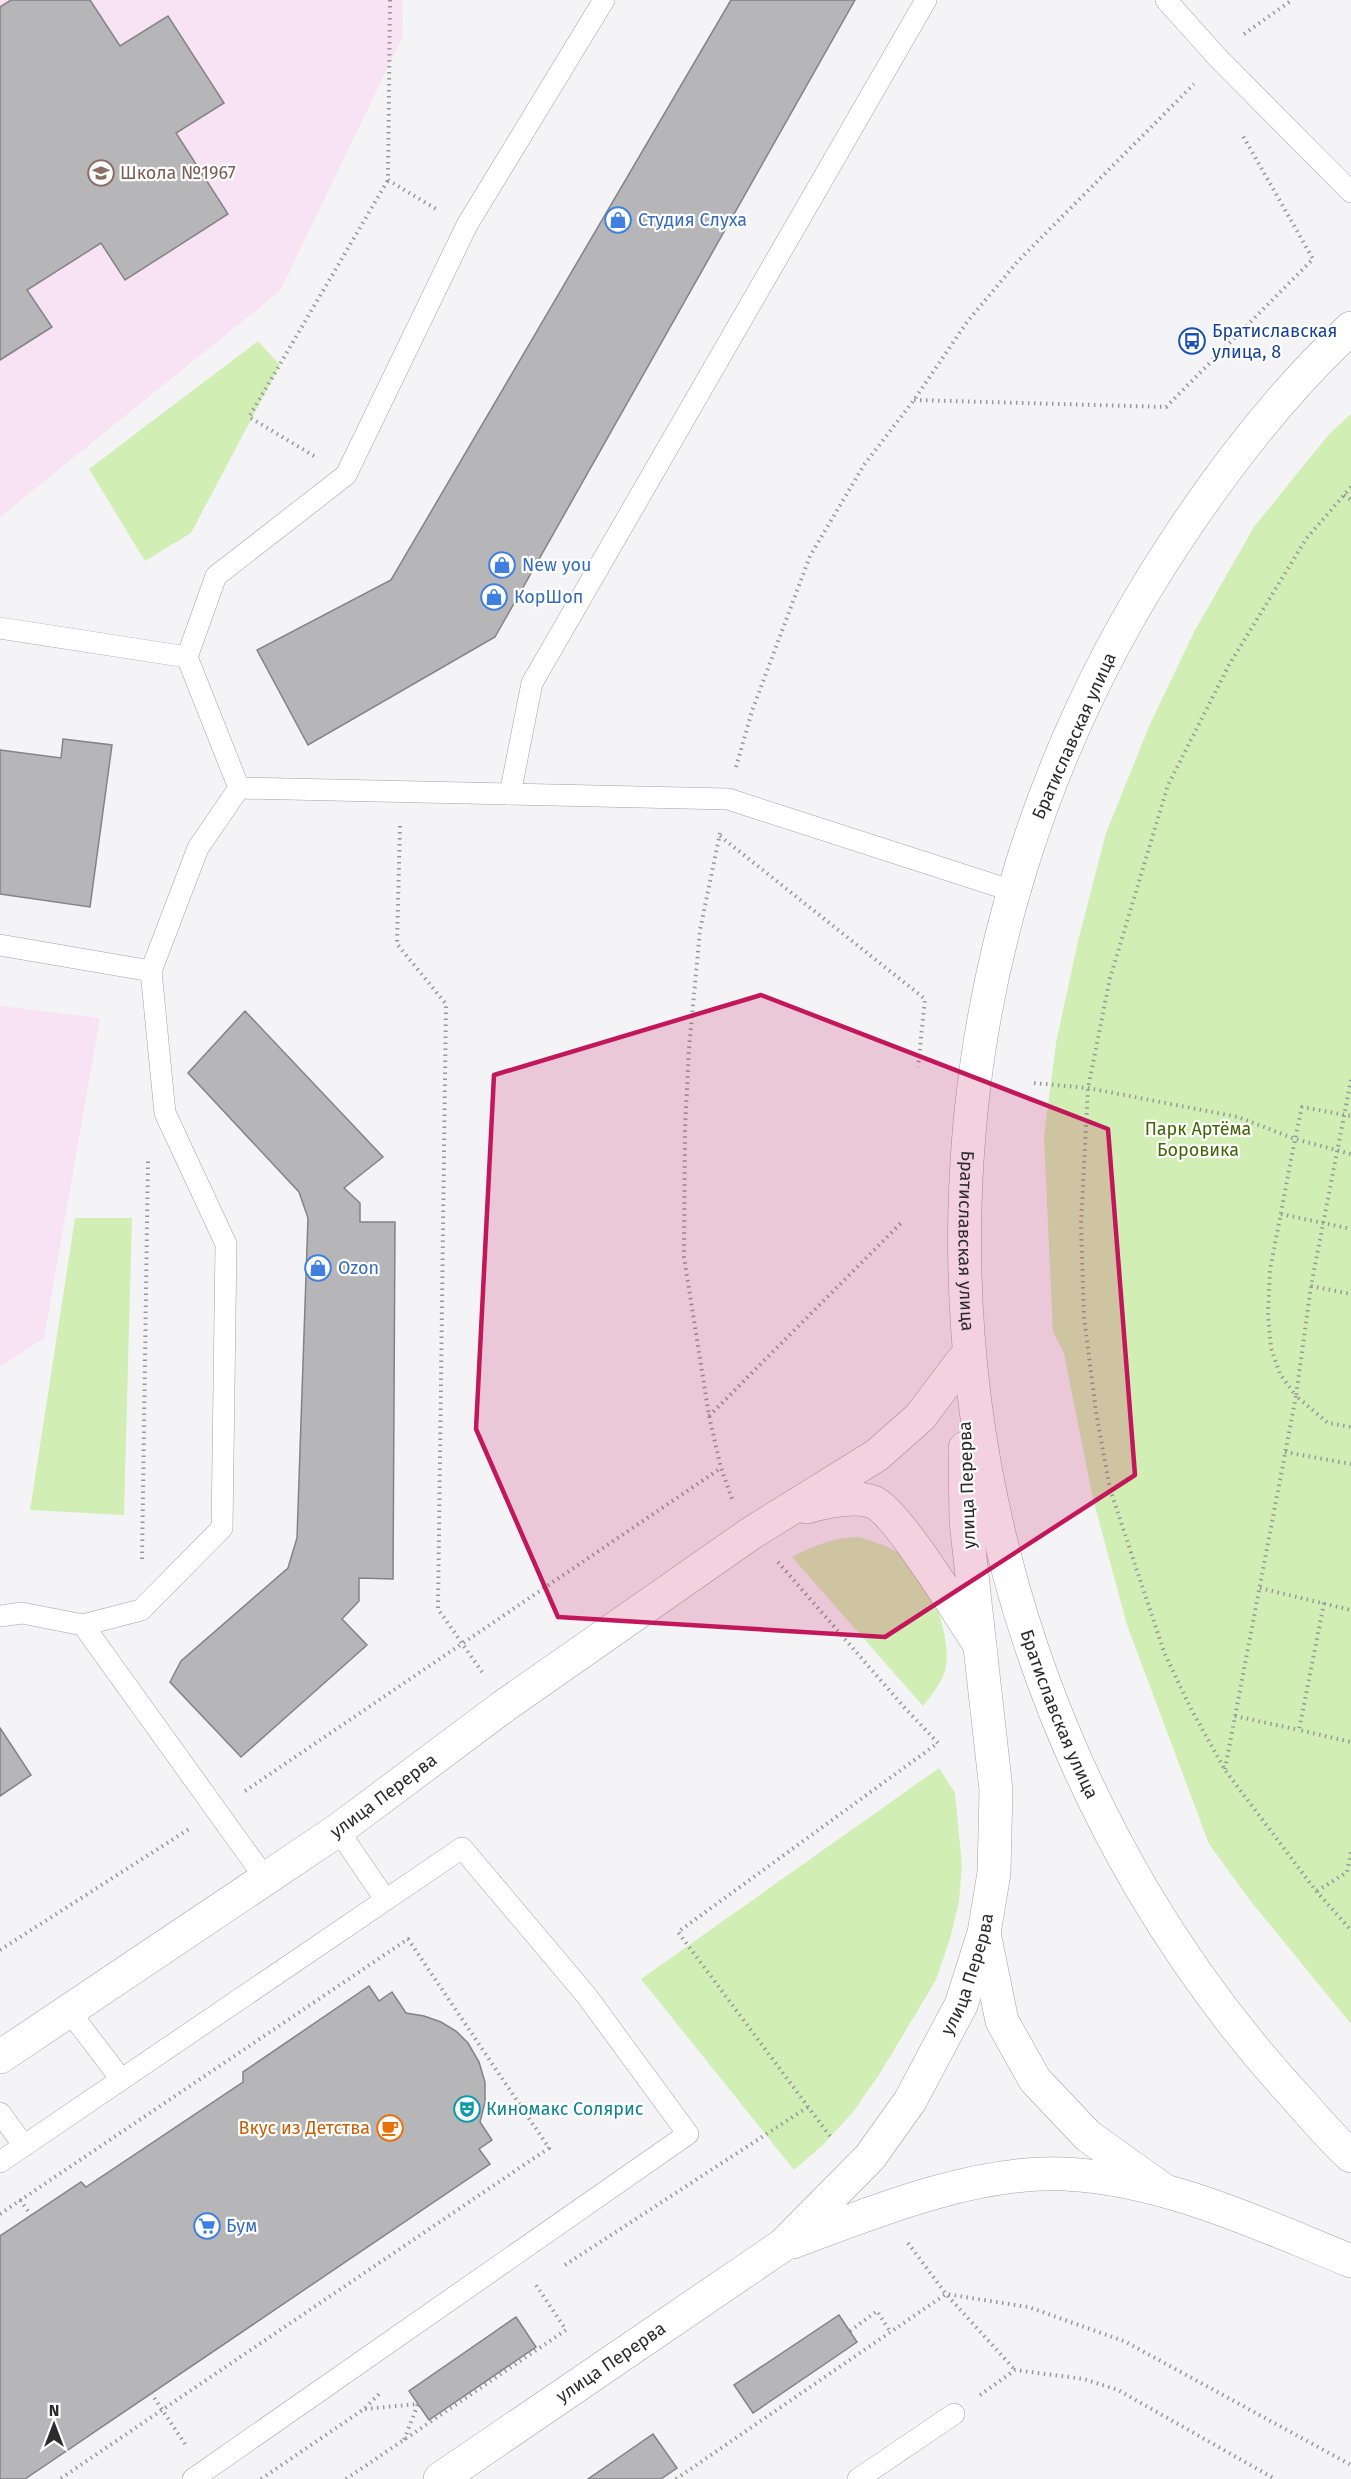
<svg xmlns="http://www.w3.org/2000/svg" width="1351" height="2479" font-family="'Fira Sans',sans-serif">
	<rect width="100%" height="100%" fill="#f4f4f7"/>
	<!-- education -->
	<g fill="#f7e3f3">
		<path d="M0,0h402l1,36 -123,255 -280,226z"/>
		<path d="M0,1006l100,12 -56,320 -44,29z"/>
	</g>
	<!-- green -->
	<g fill="#d1efb5">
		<path d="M258,341l22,24 -89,168 -46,28 -56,-92z"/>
		<path d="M1351,414v1610l-102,-125 -40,-55 -82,-219 -34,-126 -29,-146 -11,-21 -9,-195 12,-94 22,-102 28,-108 44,-109 44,-92 60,-105 75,-93z"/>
		<path d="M75,1218h57l-8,297 -94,-5z"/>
		<path d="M858,1537c17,4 47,15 58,29 17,23 35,73 30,101 -3,15 -14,27 -23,39l-131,-149c22,-12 41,-19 66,-20z"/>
		<path d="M939,1768l16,25 7,72 -3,37 -9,37 -14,41 -57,95 -26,37 -30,33 -29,25 -153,-191z"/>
	</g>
	<!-- building -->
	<g fill="#b6b6b9" stroke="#838386" stroke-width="1.5">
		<path d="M11,0h79l30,46 48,-30 56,87 -48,30 52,81 -103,66 -24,-37 -74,47 25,37 -52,33v-353z"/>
		<path d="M731,0h124l-360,637 -187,108 -51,-95 134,-70z"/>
		<path d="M63,739l49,6 -22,162 -90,-13v-144l61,8z"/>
		<path d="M245,1011l138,146 -39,31 16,15v19h35l-2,357 -34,-1v23l-17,18 25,26 -126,112 -71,-75 11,-21 107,-93 9,-30 11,-320 -9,-26 -111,-119z"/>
		<path d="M0,1728l31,47 -31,21z"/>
		<path d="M369,1986l10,15 13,-9 14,21 18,3 17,6 15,9 12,12 11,19 6,20v20l-5,20 12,18 -13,9 11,15 -465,315h-25v-243l81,-54 5,5 157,-105v-10z"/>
		<path d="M839,2315l18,27 -104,71 -19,-28z"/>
		<path d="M516,2317l20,30 -107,73 -20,-29z"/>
		<path d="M653,2434l24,34 -16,11h-73z"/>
	</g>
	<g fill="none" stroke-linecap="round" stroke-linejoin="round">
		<!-- lane casing -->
		<g stroke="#a2a3a5" stroke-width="22">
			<g id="lane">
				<path d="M1166,0l52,58 133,134"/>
				<path d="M0,628l187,29"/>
				<path d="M239,788l-52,-131 29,-81 130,-101 121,-250 137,-225"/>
				<path d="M239,788l489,11 285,92"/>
				<path d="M510,794l22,-111 394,-683"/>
				<path d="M0,945l151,26 47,-123 41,-60"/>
				<path d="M151,971l14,142 61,131 -4,284 -81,82 -58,15 182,253"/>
				<path d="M0,1616l22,-3 61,12"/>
				<path d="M338,1830l47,69"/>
				<path d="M69,2011l52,68"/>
				<path d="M0,2113l24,33"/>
				<path d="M0,2162l462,-314 124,147 102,139 -495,345"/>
				<path d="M858,2479l96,-65"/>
			</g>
		</g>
		<!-- street casing -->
		<g stroke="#a2a3a5" stroke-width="34">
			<g id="street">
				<path d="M806,1507c19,-5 48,-12 67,-5 24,9 89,117 107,143"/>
				<path d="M984,1933l18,88 33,59 53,56 77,55"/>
				<path id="s1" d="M0,2057l338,-227 166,-124 246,-172 127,-79 43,-38 43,-57"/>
			</g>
		</g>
		<!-- secondary casing -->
		<g stroke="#a2a3a5" stroke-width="34">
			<g id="secondary">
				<path id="s2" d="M1351,328c-67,62 -125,137 -175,213 -271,409 -281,928 -33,1350 44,74 94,142 152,205 18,20 36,42 56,60"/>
				<path d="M793,2242c82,-31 183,-72 272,-68 100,5 195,50 286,87"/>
				<path id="s3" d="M440,2479l343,-234 87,-88 40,-56 51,-96 23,-72 10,-60 2,-83 -30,-268 -1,-74"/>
			</g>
		</g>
		<!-- path -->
		<g stroke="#98989a" stroke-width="4" stroke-dasharray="1.5 4.5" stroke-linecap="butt">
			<path d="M390,0l-2,180 48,29"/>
			<path d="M1244,34l48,-34"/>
			<path d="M914,400l252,7 147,-148 -70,-123"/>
			<path d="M314,456l-65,-39 139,-237"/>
			<path d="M1351,487l-45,52 -77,126 -61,120 -58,193 -22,110 -7,137 3,92 12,95 14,77 54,163 27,57 34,61 91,121 35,39"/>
			<path d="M1344,495l7,5"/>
			<path d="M736,767l16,-56 58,-155 54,-91 50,-65 53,-78 51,-61 176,-177"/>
			<path d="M400,826l-3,118 49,60 -8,605 44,63"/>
			<path d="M720,833l-20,97 -11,119 -4,79 -1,129 25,159 12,52 11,31"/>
			<path d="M720,836l205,163 -7,68"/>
			<path d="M1351,1080l-40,206 -15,110 32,27 23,4"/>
			<path d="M1034,1083l54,5 150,29 57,22 7,-32 49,9"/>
			<path d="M1281,1214l70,15"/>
			<path d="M1311,1286l40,8"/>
			<path d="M709,1416l194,-195"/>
			<path d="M1285,1452l66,12"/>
			<path d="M142,1559l6,-400"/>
			<path d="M778,1562l125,144 35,37 -260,189 154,207"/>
			<path d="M1260,1588l91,22"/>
			<path d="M1324,1603l-25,127 52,12"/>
			<path d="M1235,1716l64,14"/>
			<path d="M1225,1769l71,-373 -16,-22 -9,-26 -3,-33 2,-45 25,-131 56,15"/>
			<path d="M245,1791l476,-323"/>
			<path d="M1317,1891l30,-19 4,-20"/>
			<path d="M0,1950l189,-121"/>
			<path d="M20,2200l11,15"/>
			<path d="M0,2214l408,-275 141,209 -489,331"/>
			<path d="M908,2243l38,51 69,76"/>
			<path d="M565,2265l243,-158"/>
			<path d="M850,2331l27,-20 14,22"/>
			<path d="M151,2393l34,51"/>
			<path d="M980,2395l35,-25 69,9 34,11 157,89"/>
			<path d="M365,2409l53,-5 -14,36"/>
			<path d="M261,2479l103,-70 15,-15"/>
			<path d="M346,2479l220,-149 -30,-45"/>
			<path d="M676,2479l270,-185 82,13 96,34 227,124"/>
		</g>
		<!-- lane -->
		<use href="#lane" stroke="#fff" stroke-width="21"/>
		<!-- street -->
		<use href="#street" stroke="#fff" stroke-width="33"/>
		<!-- secondary -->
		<use href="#secondary" stroke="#fff" stroke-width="33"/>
	</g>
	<!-- marked area -->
	<path fill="#c2185b" fill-opacity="0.2" stroke="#c2185b" stroke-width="4.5" stroke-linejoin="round" d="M761,995l347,134 27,346 -250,162 -327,-20 -82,-188 18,-354z"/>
	<!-- icons -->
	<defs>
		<g id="school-ring" transform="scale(1.35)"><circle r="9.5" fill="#fff" stroke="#8d6e63" stroke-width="1.5"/><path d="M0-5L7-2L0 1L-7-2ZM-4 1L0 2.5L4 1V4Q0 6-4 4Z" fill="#8d6e63"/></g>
		<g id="shop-ring" transform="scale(1.35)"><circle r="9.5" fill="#fff" stroke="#3f7fe0" stroke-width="1.5"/><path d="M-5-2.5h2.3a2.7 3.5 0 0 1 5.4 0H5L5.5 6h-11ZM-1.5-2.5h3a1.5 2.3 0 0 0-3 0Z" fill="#3f7fe0"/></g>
		<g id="bus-ring" transform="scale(1.35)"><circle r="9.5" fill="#fff" stroke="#1a4fb4" stroke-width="1.5"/><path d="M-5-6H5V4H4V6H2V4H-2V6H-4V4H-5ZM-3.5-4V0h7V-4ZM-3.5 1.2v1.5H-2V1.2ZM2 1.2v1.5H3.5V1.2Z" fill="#1a4fb4"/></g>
		<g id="theatre-ring" transform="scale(1.35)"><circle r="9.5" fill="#fff" stroke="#0f9aa8" stroke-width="1.5"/><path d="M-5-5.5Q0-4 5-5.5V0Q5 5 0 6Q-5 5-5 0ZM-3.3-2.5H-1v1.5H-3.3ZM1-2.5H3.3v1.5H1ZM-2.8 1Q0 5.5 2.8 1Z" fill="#0f9aa8"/></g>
		<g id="cafe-ring" transform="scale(1.35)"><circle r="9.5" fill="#fff" stroke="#e8710a" stroke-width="1.5"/><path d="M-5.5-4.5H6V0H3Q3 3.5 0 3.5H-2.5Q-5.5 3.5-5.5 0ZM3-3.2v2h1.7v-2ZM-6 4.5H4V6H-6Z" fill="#e8710a"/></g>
		<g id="supermarket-ring" transform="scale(1.35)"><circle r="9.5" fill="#fff" stroke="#3f7fe0" stroke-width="1.5"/><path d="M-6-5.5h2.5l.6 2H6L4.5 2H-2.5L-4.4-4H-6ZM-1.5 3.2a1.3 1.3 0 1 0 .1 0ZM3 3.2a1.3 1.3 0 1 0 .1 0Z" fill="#3f7fe0"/></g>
	</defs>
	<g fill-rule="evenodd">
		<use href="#school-ring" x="101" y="173"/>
		<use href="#shop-ring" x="618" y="220"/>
		<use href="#bus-ring" x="1192" y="341"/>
		<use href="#shop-ring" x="502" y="565"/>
		<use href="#shop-ring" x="494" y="597"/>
		<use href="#shop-ring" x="318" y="1268"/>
		<use href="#theatre-ring" x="467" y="2109"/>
		<use href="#cafe-ring" x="390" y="2128"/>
		<use href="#supermarket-ring" x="207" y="2226"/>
	</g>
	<g text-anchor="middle" stroke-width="4.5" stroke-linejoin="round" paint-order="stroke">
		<!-- education labels -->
		<g font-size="18" fill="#785e54" stroke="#fff" text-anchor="start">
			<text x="120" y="179">Школа №1967</text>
		</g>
		<!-- shop labels -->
		<g font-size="18" fill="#366cbe" stroke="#fff" text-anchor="start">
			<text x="638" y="226">Студия Слуха</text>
			<text x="522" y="571">New you</text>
			<text x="514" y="603">КорШоп</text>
			<text x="338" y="1274">Ozon</text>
			<text x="226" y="2232">Бум</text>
		</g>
		<!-- transit labels -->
		<g font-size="18" fill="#164399" stroke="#fff" text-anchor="start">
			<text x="1212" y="337">Братиславская<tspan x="1212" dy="21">улица, 8</tspan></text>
		</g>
		<!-- street labels -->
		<g font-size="18" fill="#2c2c2d" stroke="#fff">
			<text transform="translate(1074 736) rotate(-66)" y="6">Братиславская улица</text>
			<text dy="6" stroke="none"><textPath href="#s2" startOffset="1018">Братиславская улица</textPath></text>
			<text transform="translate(967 1485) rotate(-92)" y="6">улица Перерва</text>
			<text dy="6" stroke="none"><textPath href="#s2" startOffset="1504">Братиславская улица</textPath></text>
			<text dy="6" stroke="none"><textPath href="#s1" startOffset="464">улица Перерва</textPath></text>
			<text dy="6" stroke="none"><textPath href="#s3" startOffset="748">улица Перерва</textPath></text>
			<text dy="6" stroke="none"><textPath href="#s3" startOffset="207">улица Перерва</textPath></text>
		</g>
		<!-- park labels -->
		<g font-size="18" fill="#406403" stroke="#fff">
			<text x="1198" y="1135">Парк Артёма<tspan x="1198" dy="21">Боровика</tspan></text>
		</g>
		<!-- culture labels -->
		<g font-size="18" fill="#0d838f" stroke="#fff" text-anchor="start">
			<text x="486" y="2115">Киномакс Солярис</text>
		</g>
		<!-- food labels -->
		<g font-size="18" fill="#c56008" stroke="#fff" text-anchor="end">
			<text x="370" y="2134">Вкус из Детства</text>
		</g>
	</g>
	<!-- north arrow -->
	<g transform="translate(54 2425)" stroke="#ffffff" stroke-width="4.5" paint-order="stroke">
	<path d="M0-4.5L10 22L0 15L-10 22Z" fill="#2c2c2d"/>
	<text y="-9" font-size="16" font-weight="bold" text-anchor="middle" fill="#2c2c2d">N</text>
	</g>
</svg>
